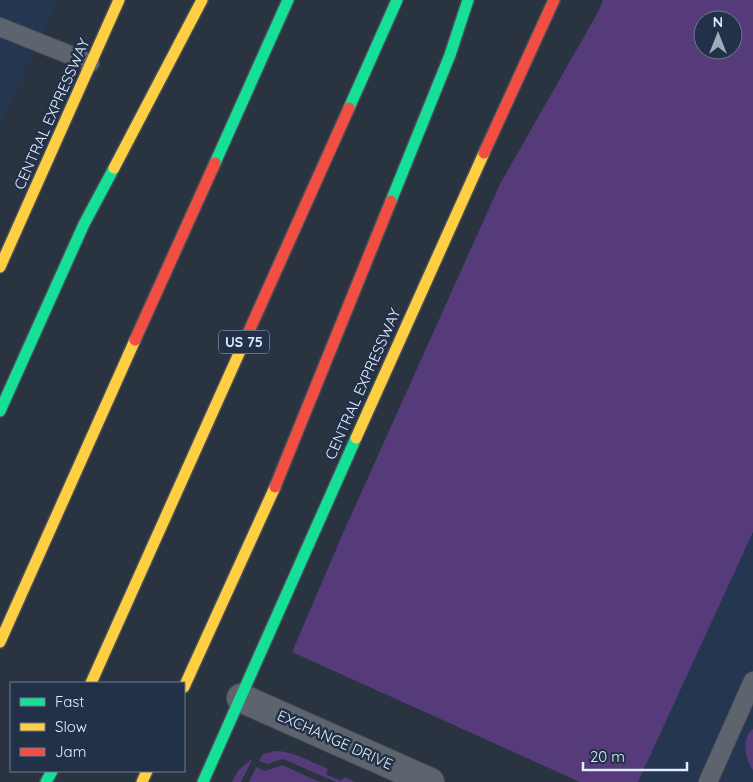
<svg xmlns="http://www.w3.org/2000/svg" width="753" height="782" font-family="Quicksand,sans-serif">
	<rect width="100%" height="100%" fill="#2a3340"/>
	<!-- built -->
	<g fill="#253650">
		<path d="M0,0h57l-57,126z"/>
		<path d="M753,532v250h-115z"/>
	</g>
	<!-- green -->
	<g fill="#553b79" fill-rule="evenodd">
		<path d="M603,0h150v532l-115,250h-58l-288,-130 52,-121 156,-347 98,-172zM703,20h30v30h-30z"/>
		<path d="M753,729v41c-8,-10 -12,-32 0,-41z"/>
		<path d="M275,751c19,0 36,11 53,18l-2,5 15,7 3,-4 12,5h-20l-53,-23 -16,5 -8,-3 4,-7z"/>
		<path d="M253,758l-12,24h-9l6,-11z"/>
		<path d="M282,765l38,17h-71l7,-15 9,4z"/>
	</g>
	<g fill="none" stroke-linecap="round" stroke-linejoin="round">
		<!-- lane casing -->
		<g stroke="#464e59" stroke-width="20">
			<g id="lane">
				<path d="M0,27l90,36"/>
				<path d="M708,782l45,-101"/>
			</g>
		</g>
		<!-- street casing -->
		<g stroke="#464e59" stroke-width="30">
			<path id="street" d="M241,698l189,84"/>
		</g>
		<!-- fast casing -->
		<g stroke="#464e59" stroke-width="14">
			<g id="fast">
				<path d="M349,108l48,-108"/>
				<path d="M215,163l73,-163"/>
				<path d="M391,201l59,-146 18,-55"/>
				<path d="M0,411l84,-187 30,-56"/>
				<path d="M46,782l6,-11"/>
				<path d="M203,782l153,-344"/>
			</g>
		</g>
		<!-- slow casing -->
		<g stroke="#464e59" stroke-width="14">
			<g id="slow">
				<path d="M114,168l88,-168"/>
				<path d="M0,267l119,-267"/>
				<path d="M356,438l128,-285"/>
				<path d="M0,642l135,-302"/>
				<path d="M91,683l154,-343"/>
				<path d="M184,687l91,-200"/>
				<path d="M142,782l5,-11"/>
			</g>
		</g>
		<!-- jam casing -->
		<g stroke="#464e59" stroke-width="14">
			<g id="jam">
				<path d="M484,153l70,-153"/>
				<path d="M135,340l80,-177"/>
				<path d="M245,340l104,-232"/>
				<path d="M275,487l116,-286"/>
			</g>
		</g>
		<!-- lane -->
		<use href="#lane" stroke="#5e646e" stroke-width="18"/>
		<!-- street -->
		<use href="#street" stroke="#5e646e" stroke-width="28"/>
		<!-- fast -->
		<use href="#fast" stroke="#16e098" stroke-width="11"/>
		<!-- slow -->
		<use href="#slow" stroke="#ffcf43" stroke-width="11"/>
		<!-- jam -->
		<use href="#jam" stroke="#f24e42" stroke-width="11"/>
	</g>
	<g text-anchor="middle" stroke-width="5" stroke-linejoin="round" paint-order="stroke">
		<!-- shield labels -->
		<rect fill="#223148" stroke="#a9b4c6" stroke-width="1" x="219" y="330.5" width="50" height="23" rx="4"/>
		<g font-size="14" font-weight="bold" fill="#e3ecfc">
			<text x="244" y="347">US 75</text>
		</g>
		<!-- street labels -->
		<g font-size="15" fill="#e3ecfc" stroke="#223148">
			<text transform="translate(52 114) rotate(-66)" y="5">CENTRAL EXPRESSWAY</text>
			<text transform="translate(363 384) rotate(-66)" y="5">CENTRAL EXPRESSWAY</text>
			<text transform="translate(335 740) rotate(24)" y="5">EXCHANGE DRIVE</text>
		</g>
	</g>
	<!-- legend -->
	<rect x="10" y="682" width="175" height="90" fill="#223148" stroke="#6f7c90"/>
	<rect x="20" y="698" width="25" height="8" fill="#16e098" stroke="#6f7c90"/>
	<text x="55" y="707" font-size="15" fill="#e3ecfc">Fast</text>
	<rect x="20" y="723" width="25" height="8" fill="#ffcf43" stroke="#6f7c90"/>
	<text x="55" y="732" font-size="15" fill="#e3ecfc">Slow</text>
	<rect x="20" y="748" width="25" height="8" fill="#f24e42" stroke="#6f7c90"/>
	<text x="55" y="757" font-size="15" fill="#e3ecfc">Jam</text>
	<!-- north arrow -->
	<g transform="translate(718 35)"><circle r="24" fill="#223148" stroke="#6f7c90"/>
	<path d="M0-4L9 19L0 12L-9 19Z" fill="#a2abba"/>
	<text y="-8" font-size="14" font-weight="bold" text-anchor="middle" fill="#e3ecfc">N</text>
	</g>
	<!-- scale -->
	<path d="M583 762v8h104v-8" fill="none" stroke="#e3ecfc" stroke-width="2.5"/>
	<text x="590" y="762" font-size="15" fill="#e3ecfc" stroke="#223148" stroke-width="4" paint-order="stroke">20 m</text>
</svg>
